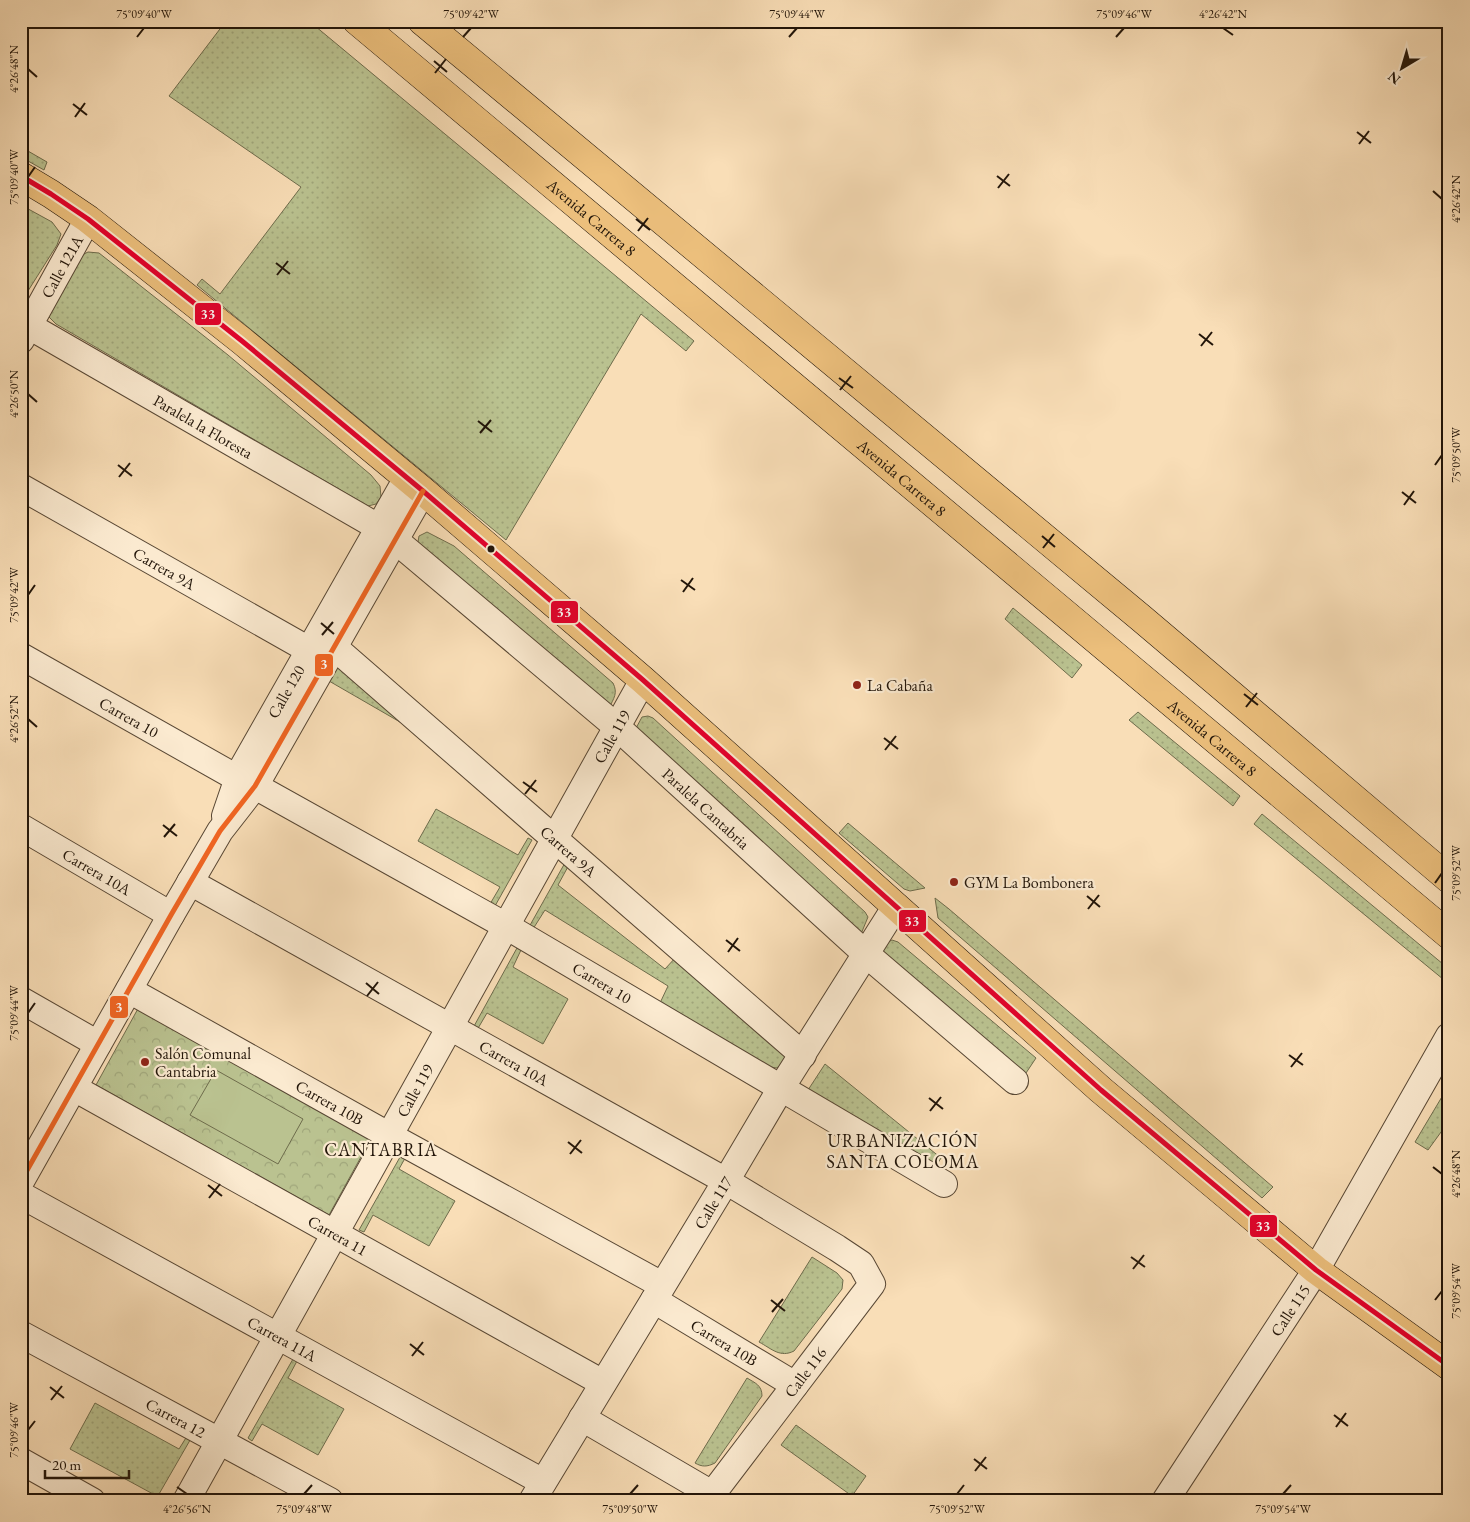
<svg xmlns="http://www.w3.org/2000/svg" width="1470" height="1522" font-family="'EB Garamond',serif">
	<defs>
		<pattern id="grass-dots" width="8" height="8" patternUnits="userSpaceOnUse" patternTransform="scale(1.25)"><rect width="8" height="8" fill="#bac290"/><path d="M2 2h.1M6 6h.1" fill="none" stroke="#a0a67b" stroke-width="1.8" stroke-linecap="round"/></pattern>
		<pattern id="park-crowns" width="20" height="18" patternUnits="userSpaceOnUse" patternTransform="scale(1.25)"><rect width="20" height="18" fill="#bac290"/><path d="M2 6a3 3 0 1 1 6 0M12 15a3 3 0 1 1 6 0" fill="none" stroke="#a0a67b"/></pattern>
	</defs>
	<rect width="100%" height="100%" fill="#f9deb7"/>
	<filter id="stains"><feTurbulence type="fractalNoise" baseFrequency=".004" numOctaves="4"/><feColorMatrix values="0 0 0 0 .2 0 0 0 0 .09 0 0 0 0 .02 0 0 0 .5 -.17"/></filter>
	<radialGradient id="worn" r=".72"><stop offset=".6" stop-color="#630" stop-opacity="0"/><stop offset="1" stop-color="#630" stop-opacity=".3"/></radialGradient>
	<!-- grass -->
	<g fill="url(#grass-dots)" stroke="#6e6c4c">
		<path d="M226,21h83l385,320 -8,10 -45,-37 -135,226 -309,-255 5,-6 18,15 81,-107 -132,-91z"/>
		<path d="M21,147l26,15 -3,8 -23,-13z"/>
		<path d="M21,205l31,17 9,12 -4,11 -36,57z"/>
		<path d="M88,252l11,1 129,102 143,120 9,11 1,11 -5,7 -8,2 -312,-182 -8,-8 28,-58z"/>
		<path d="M427,532l27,14 159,137c5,10 1,15 -4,25l-183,-157 -8,-9 1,-6z"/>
		<path d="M1013,608l69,57 -10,13 -67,-59z"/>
		<path d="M339,664l87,73 -97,-56z"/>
		<path d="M1138,712l102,84 -7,10 -104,-86z"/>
		<path d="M648,716l5,2 212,194 3,5 -7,17 -226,-204 7,-13z"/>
		<path d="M436,809l82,46 10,-17 4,2 -37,66 -5,-2 10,-17 -82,-46z"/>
		<path d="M1262,814l187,155v15l-195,-160z"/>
		<path d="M848,823l77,65 -15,3 -6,-2 -65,-56z"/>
		<path d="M566,861l4,2 -12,22 107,84 11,-12 109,99 -2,7 -6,5 -7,-1 -110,-64 8,-17 -123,-76 -12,19 -4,-2z"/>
		<path d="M935,898l14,11 324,278 -11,11 -324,-280z"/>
		<path d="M892,940l6,2 138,116 -14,21 -140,-126 4,-10z"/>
		<path d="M517,948l4,2 -8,17 55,32 -25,45 -56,-31 -10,17 -4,-2z"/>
		<path d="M825,1064l116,94 -5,8 -128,-76z"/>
		<path d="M1449,1085v36l-21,29 -13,-8z"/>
		<path d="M404,1150l4,3 -9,16 56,32 -26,45 -56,-31 -9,17 -5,-2z"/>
		<path d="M812,1257l25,16 6,7 -1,9 -48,62c-14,7 -22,-2 -35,-9z"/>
		<path d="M293,1359l4,2 -9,17 56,31 -26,46 -56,-31 -10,17 -4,-3z"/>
		<path d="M747,1378c8,5 15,7 15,18l-47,67c-8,4 -13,4 -20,0z"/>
		<path d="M95,1403l84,46 10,-16 4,2 -38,66h-5l3,-7 -83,-45z"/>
		<path d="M796,1425l70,51 -14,20 -71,-51z"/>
	</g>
	<!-- park -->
	<path fill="url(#park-crowns)" stroke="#6e6c4c" d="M140,1005l233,130 -44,80 -233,-130z"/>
	<!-- garden -->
	<path fill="#bac290" stroke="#6e6c4c" d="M216,1070l87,49 -25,45 -88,-49z"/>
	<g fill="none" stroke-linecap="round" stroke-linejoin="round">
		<!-- street casing -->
		<g stroke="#584734" stroke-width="28">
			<g id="street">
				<path id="s1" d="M29,326l349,201"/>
				<path id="s2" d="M21,340l67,-121"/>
				<path id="s3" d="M21,487l288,163"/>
				<path id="s4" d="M395,540l222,187 249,227 149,127"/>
				<path id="s5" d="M334,647l469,408"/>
				<path id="s6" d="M21,656l216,122"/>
				<path id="s7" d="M255,786l251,140 438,258"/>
				<path id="s8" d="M225,816l15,-44 167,-294"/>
				<path id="s9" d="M21,827l150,88"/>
				<path id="s10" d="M190,882l536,299 111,67 24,16 11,20 -165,217"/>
				<path id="s11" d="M129,990l261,146 272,149"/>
				<path d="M21,1000l77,44"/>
				<path id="s12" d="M74,1088l529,295"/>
				<path d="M21,1181l150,-266 49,-84 35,-45 168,-295"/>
				<path id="s13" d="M21,1195l522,287"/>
				<path id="s14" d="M654,1300l141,85"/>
				<path id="s15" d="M21,1334l309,167"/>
				<path d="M582,1418l130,76"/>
				<path d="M21,1461l71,40"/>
				<path id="s16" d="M186,1501l457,-821"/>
				<path id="s17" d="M532,1501l194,-320 55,-93 115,-182"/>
				<path id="s18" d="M1165,1501l151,-231 133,-234"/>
			</g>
		</g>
		<!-- primary casing -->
		<g stroke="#221509" stroke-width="29">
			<g id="primary">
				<path id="s19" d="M357,21c364,304 727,610 1092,914"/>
				<path d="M422,21l719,597 308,261"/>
				<path d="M21,176l30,18 37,25 154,122 181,150 220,189 458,410 215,180 133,96"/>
			</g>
		</g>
		<!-- street -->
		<use href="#street" stroke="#fbead0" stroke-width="26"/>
		<!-- primary -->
		<use href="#primary" stroke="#ecbf7c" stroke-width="28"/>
		<!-- bus-1 casing -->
		<g stroke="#fbead0" stroke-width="9">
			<path id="bus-1" d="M21,176l30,18 37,25 154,122 181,150 220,189 458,410 215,180 133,96"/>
		</g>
		<!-- bus-2 casing -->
		<g stroke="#fbead0" stroke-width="9">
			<path id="bus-2" d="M21,1181l150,-266 49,-84 35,-45 168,-295"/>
		</g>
		<!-- bus-1 -->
		<use href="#bus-1" stroke="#e4002b" stroke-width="5"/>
		<!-- bus-2 -->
		<use href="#bus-2" stroke="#f26522" stroke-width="5"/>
	</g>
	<!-- ticks -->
	<path fill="none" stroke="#221509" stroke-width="2" d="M1223,28l10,7M137,37l7,-9M463,37l8,-9M789,37l8,-9M1116,37l8,-9M434,61l13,11M28,69l9,8M435,73l11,-14M73,104l14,11M75,117l10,-14M1357,132l14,11M1359,144l10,-13M997,176l13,10M28,177l7,-10M998,188l11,-14M1433,191l9,8M636,219l14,11M638,231l10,-13M276,263l14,11M277,275l11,-14M1199,334l14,11M1201,346l11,-14M839,378l14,10M840,390l11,-14M28,394l9,8M478,421l14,11M480,433l11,-13M118,465l14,11M1435,465l7,-10M119,477l11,-14M1402,492l14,11M1404,505l10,-14M1042,536l13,11M1043,548l11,-14M681,580l14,10M683,592l10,-14M28,595l7,-10M321,623l13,11M322,635l11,-13M1244,694l14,11M1246,707l11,-14M28,719l9,8M884,738l14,11M885,750l11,-14M523,782l14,10M525,794l11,-14M163,825l14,11M164,837l11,-13M1435,883l7,-10M1087,896l13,11M1088,909l11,-14M726,940l14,11M728,952l10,-14M366,983l13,11M367,996l11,-14M28,1013l7,-10M1289,1055l14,10M1291,1067l11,-14M929,1098l14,11M930,1111l11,-14M568,1142l14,11M570,1154l11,-14M1433,1167l9,7M208,1185l14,11M209,1198l11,-14M1131,1257l14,10M1133,1269l11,-14M771,1300l14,11M1435,1300l7,-9M772,1312l11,-13M410,1344l14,11M412,1356l11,-14M50,1387l14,11M51,1400l11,-14M1334,1415l14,11M1336,1427l10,-14M28,1430l7,-9M974,1459l13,10M975,1471l11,-14M177,1487l10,7M304,1494l8,-9M630,1494l8,-9M957,1494l7,-9M1283,1494l8,-9"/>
	<!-- markers -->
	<circle fill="#221509" stroke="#fbead0" stroke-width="2" cx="491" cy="549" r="4.5"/>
	<g fill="#8f2418" stroke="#fbead0" stroke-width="2">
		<circle cx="857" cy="685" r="5"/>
		<circle cx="954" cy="882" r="5"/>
		<circle cx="145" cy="1062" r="5"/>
	</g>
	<g text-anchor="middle" stroke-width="4.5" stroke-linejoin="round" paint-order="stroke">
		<!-- street labels -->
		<g font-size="16" fill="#221509" stroke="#fbead0">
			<text dy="6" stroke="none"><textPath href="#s19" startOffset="306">Avenida Carrera 8</textPath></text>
			<text dy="6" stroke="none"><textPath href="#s2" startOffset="84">Calle 121A</textPath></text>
			<text dy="6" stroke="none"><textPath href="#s1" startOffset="201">Paralela la Floresta</textPath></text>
			<text dy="6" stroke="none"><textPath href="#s19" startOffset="711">Avenida Carrera 8</textPath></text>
			<text dy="6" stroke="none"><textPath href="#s3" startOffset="165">Carrera 9A</textPath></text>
			<text dy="6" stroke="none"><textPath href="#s8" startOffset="139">Calle 120</textPath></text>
			<text dy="6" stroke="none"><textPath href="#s6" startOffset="124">Carrera 10</textPath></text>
			<text dy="6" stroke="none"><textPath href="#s16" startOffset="875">Calle 119</textPath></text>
			<text dy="6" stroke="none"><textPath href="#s19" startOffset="1116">Avenida Carrera 8</textPath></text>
			<text dy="6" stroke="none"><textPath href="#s4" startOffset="411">Paralela Cantabria</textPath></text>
			<text dy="6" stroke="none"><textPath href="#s5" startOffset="311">Carrera 9A</textPath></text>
			<text dy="6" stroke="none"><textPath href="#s9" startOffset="88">Carrera 10A</textPath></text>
			<text dy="6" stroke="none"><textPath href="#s7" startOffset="399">Carrera 10</textPath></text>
			<text dy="6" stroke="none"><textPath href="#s10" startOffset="371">Carrera 10A</textPath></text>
			<text dy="6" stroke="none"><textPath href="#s16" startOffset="470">Calle 119</textPath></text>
			<text dy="6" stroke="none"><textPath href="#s11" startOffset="230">Carrera 10B</textPath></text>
			<text dy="6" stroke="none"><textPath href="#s17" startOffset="349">Calle 117</textPath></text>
			<text dy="6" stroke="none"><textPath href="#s12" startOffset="302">Carrera 11</textPath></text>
			<text dy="6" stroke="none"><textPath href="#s18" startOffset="228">Calle 115</textPath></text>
			<text dy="6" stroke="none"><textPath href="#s13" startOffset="298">Carrera 11A</textPath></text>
			<text dy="6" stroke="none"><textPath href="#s14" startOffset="82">Carrera 10B</textPath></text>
			<text transform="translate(805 1372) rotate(-53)" y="6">Calle 116</text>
			<text dy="6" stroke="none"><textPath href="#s15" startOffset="176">Carrera 12</textPath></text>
		</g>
		<!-- poi labels -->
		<g font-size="16" fill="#221509" stroke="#fbead0" text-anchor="start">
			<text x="867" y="691">La Cabaña</text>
			<text x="964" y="888">GYM La Bombonera</text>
			<text x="155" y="1059">Salón Comunal<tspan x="155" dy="18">Cantabria</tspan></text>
		</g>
		<!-- neighbourhood labels -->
		<g font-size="18" letter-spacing="1" fill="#221509" stroke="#fbead0">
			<text x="903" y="1147">URBANIZACIÓN<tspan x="903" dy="21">SANTA COLOMA</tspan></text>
			<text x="381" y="1156">CANTABRIA</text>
		</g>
	</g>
	<g stroke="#fbead0" stroke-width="2">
		<rect x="194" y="302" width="28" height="24" rx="5" fill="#e4002b"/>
		<rect x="550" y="600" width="29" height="24" rx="5" fill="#e4002b"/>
		<rect x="314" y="653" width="20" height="24" rx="5" fill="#f26522"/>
		<rect x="898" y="909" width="29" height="24" rx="5" fill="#e4002b"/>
		<rect x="109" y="995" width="20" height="24" rx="5" fill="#f26522"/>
		<rect x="1249" y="1214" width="29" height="24" rx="5" fill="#e4002b"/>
	</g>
	<g font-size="14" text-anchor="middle" font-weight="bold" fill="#fff">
		<text x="208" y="319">33</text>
		<text x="564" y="617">33</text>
		<text x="324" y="669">3</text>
		<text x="912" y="926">33</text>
		<text x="119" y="1012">3</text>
		<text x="1263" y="1231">33</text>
	</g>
	<!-- margin -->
	<rect width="1470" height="1522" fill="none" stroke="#f9deb7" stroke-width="55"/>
	<!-- north arrow -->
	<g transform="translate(1402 68) rotate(218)" stroke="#fbead0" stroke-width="4" paint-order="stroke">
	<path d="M0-4L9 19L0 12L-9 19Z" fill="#221509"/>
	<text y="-8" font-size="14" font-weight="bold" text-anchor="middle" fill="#221509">N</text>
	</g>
	<!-- scale -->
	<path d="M45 1470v8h84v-8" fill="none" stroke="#221509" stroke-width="2.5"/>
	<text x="52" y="1470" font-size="15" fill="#221509" stroke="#fbead0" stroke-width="4" paint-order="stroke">20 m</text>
	<rect x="28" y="28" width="1414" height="1466" fill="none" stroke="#221509" stroke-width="2"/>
	<g font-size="12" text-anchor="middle" fill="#221509">
		<text x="144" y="18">75°09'40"W</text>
		<text x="471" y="18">75°09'42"W</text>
		<text x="797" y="18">75°09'44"W</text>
		<text x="1124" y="18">75°09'46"W</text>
		<text x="1223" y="18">4°26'42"N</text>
		<text transform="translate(14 69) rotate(-90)" y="4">4°26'48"N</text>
		<text transform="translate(14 177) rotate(-90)" y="4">75°09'40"W</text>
		<text transform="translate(1456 199) rotate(-90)" y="4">4°26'42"N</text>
		<text transform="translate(14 394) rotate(-90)" y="4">4°26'50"N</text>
		<text transform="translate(1456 455) rotate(-90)" y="4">75°09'50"W</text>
		<text transform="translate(14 595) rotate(-90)" y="4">75°09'42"W</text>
		<text transform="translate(14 719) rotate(-90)" y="4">4°26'52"N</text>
		<text transform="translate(1456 873) rotate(-90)" y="4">75°09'52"W</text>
		<text transform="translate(14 1013) rotate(-90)" y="4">75°09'44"W</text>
		<text transform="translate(1456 1174) rotate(-90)" y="4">4°26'48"N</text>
		<text transform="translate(1456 1291) rotate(-90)" y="4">75°09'54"W</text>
		<text transform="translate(14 1430) rotate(-90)" y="4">75°09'46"W</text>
		<text x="187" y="1513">4°26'56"N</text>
		<text x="304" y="1513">75°09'48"W</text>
		<text x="630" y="1513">75°09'50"W</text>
		<text x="957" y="1513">75°09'52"W</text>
		<text x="1283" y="1513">75°09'54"W</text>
	</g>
	<rect width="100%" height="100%" filter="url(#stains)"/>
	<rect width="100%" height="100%" fill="url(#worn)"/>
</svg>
